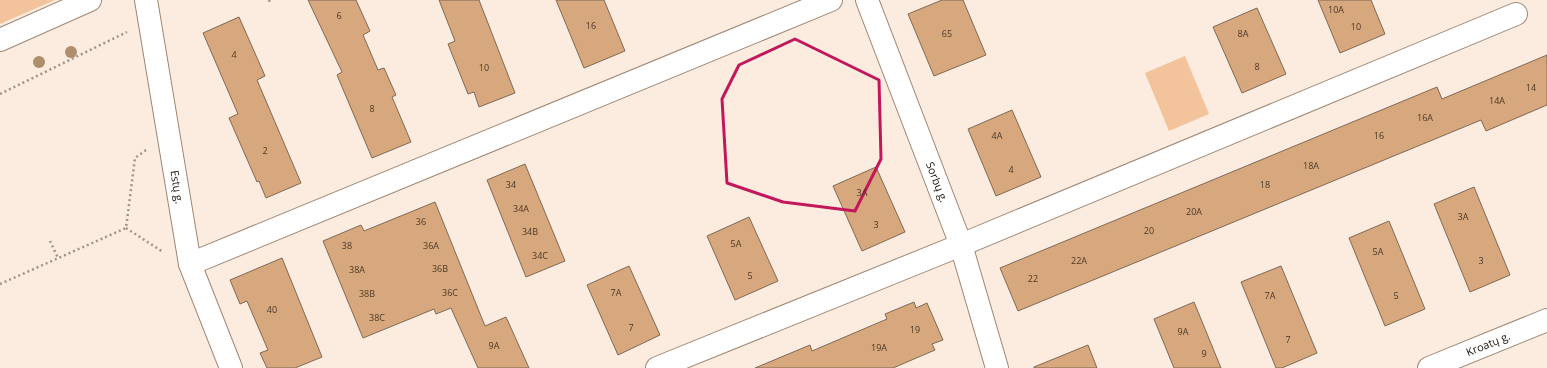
<svg xmlns="http://www.w3.org/2000/svg" width="1547" height="368" font-family="'Open Sans',sans-serif">
	<rect width="100%" height="100%" fill="#fcecdf"/>
	<!-- green -->
	<g fill="#f3c39b">
		<path d="M0,0h55l-55,24z"/>
		<path d="M1185,56l24,58 -40,17 -24,-58z"/>
	</g>
	<!-- building -->
	<g fill="#d7a77d" stroke="#806956">
		<path d="M308,0h48l14,31 -7,4 15,35 6,-2 12,27 -4,2 19,45 -39,16 -35,-83 5,-3z"/>
		<path d="M439,0h40l36,93 -36,14 -5,-15 -6,2 -20,-50 7,-3z"/>
		<path d="M556,0h48l21,51 -41,17z"/>
		<path d="M942,0h21l23,55 -52,21 -26,-62z"/>
		<path d="M1318,0h53l14,34 -45,19z"/>
		<path d="M1257,8l29,66 -44,19 -29,-66z"/>
		<path d="M239,17l26,59 -8,4 44,103 -35,15 -7,-17 -2,1 -28,-64 9,-4 -35,-81z"/>
		<path d="M1547,55v50l-61,26 -5,-11 -463,191 -18,-43 437,-181 5,12z"/>
		<path d="M1012,110l29,67 -45,19 -28,-67z"/>
		<path d="M525,164l40,97 -39,16 -39,-97z"/>
		<path d="M876,167l29,65 -43,19 -29,-65z"/>
		<path d="M1474,187l36,88 -40,17 -36,-88z"/>
		<path d="M435,202l50,124 21,-9 23,51h-51l-27,-60 -15,6 -2,-5 -71,29 -40,-97 38,-16 3,6z"/>
		<path d="M749,217l29,64 -43,19 -28,-64z"/>
		<path d="M1389,221l36,88 -40,17 -36,-88z"/>
		<path d="M282,258l40,99 -27,11h-28l-7,-15 8,-3 -21,-49 -7,3 -10,-24z"/>
		<path d="M629,266l31,69 -42,20 -31,-70z"/>
		<path d="M1281,266l36,87 -35,15h-6l-35,-86z"/>
		<path d="M914,302l2,6 11,-5 16,37 -11,4 3,6 -42,18h-138l55,-23 2,6 75,-32 -2,-5z"/>
		<path d="M1194,302l27,66h-47l-20,-49z"/>
		<path d="M1088,345l9,23h-63v-1z"/>
	</g>
	<g fill="none" stroke-linecap="round" stroke-linejoin="round">
		<!-- street casing -->
		<g stroke="#9f8773" stroke-width="24">
			<g id="street">
				<path d="M146,0l44,264 41,104"/>
				<path d="M867,0l94,245 36,123"/>
				<path d="M0,40l90,-40"/>
				<path d="M190,264l641,-264"/>
				<path d="M657,368l304,-123 555,-231"/>
				<path d="M1429,368l118,-48"/>
			</g>
		</g>
		<!-- path -->
		<g stroke="#a09388" stroke-width="2.5" stroke-dasharray="2 3" stroke-linecap="butt">
			<path d="M269,0l1,3"/>
			<path d="M0,94l127,-62"/>
			<path d="M126,228l37,24"/>
			<path d="M50,241l8,17"/>
			<path d="M0,284l126,-56 9,-70 11,-8"/>
		</g>
		<!-- street -->
		<use href="#street" stroke="#fff" stroke-width="22"/>
	</g>
	<!-- trees -->
	<g fill="#af8e6e">
		<circle cx="71" cy="52" r="6"/>
		<circle cx="39" cy="62" r="6"/>
	</g>
	<!-- marked area -->
	<path fill="none" stroke="#c2185b" stroke-width="3" stroke-linejoin="round" d="M795,39l84,41 2,79 -26,52 -72,-9 -56,-19 -5,-84 17,-34z"/>
	<g text-anchor="middle" stroke-width="3.5" stroke-linejoin="round" paint-order="stroke">
		<!-- number labels -->
		<g font-size="9" fill="#4c3928">
			<text x="1336" y="13">10A</text>
			<text x="339" y="19">6</text>
			<text x="591" y="29">16</text>
			<text x="1356" y="30">10</text>
			<text x="947" y="37">65</text>
			<text x="1243" y="37">8A</text>
			<text x="234" y="58">4</text>
			<text x="1257" y="70">8</text>
			<text x="484" y="71">10</text>
			<text x="1531" y="91">14</text>
			<text x="1497" y="104">14A</text>
			<text x="372" y="112">8</text>
			<text x="1425" y="121">16A</text>
			<text x="997" y="139">4A</text>
			<text x="1379" y="139">16</text>
			<text x="265" y="154">2</text>
			<text x="1311" y="169">18A</text>
			<text x="1011" y="173">4</text>
			<text x="511" y="188">34</text>
			<text x="1265" y="188">18</text>
			<text x="862" y="196">3A</text>
			<text x="521" y="212">34A</text>
			<text x="1194" y="215">20A</text>
			<text x="1463" y="220">3A</text>
			<text x="421" y="225">36</text>
			<text x="876" y="228">3</text>
			<text x="1149" y="234">20</text>
			<text x="530" y="235">34B</text>
			<text x="736" y="247">5A</text>
			<text x="347" y="249">38</text>
			<text x="431" y="249">36A</text>
			<text x="1378" y="255">5A</text>
			<text x="540" y="259">34C</text>
			<text x="1079" y="264">22A</text>
			<text x="1481" y="264">3</text>
			<text x="440" y="272">36B</text>
			<text x="357" y="273">38A</text>
			<text x="750" y="279">5</text>
			<text x="1033" y="282">22</text>
			<text x="450" y="296">36C</text>
			<text x="616" y="296">7A</text>
			<text x="367" y="297">38B</text>
			<text x="1270" y="299">7A</text>
			<text x="1396" y="299">5</text>
			<text x="272" y="313">40</text>
			<text x="377" y="321">38C</text>
			<text x="631" y="331">7</text>
			<text x="915" y="333">19</text>
			<text x="1183" y="335">9A</text>
			<text x="1288" y="343">7</text>
			<text x="494" y="349">9A</text>
			<text x="879" y="351">19A</text>
			<text x="1204" y="357">9</text>
		</g>
		<!-- street labels -->
		<g font-size="11" fill="#1d140c" stroke="#fff">
			<text transform="translate(937 182) rotate(69)" y="4">Sorbų g.</text>
			<text transform="translate(177 187) rotate(81)" y="4">Estų g.</text>
			<text transform="translate(1488 344) rotate(-22)" y="4">Kroatų g.</text>
		</g>
	</g>
</svg>
